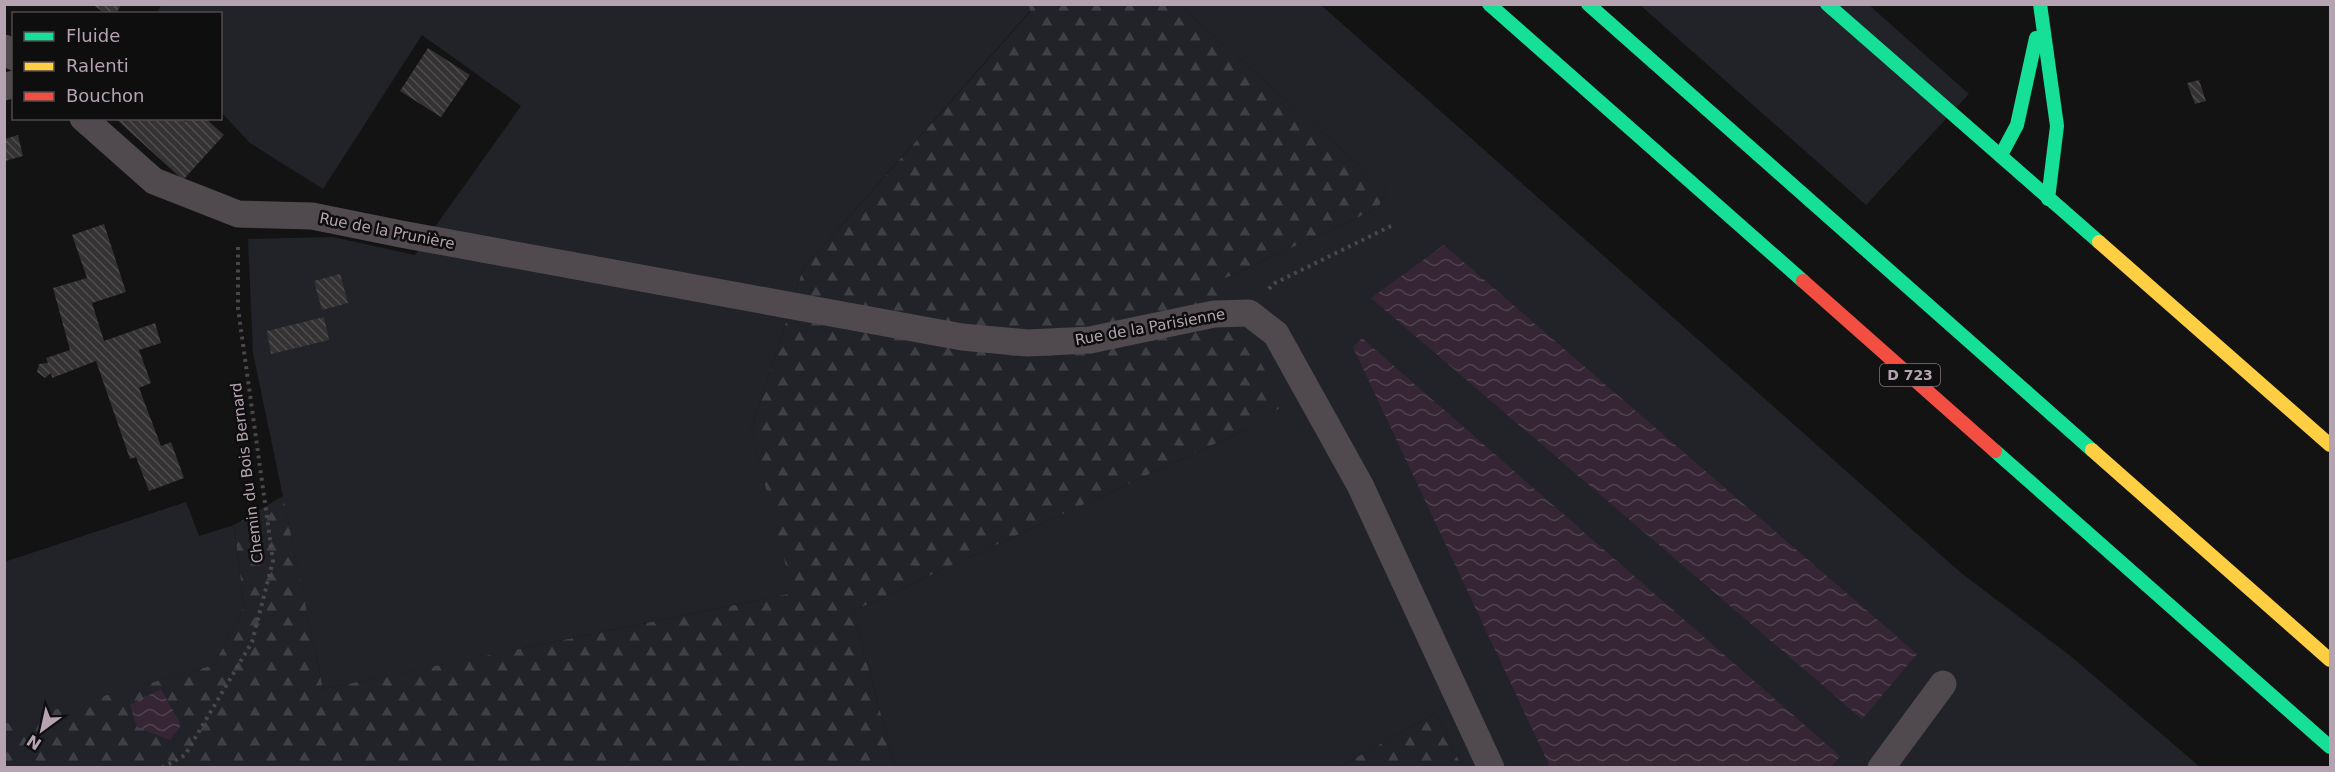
<svg xmlns="http://www.w3.org/2000/svg" width="2335" height="772" font-family="'DejaVu Sans',sans-serif">
	<defs>
		<pattern id="forest-firs" width="22" height="20" patternUnits="userSpaceOnUse" patternTransform="scale(1.5)"><rect width="22" height="20" fill="#212329"/><path d="M5 1l3.5 6h-7zM16 11l3.5 6h-7z" fill="#3f4046"/></pattern>
		<pattern id="water-waves" width="16" height="10" patternUnits="userSpaceOnUse" patternTransform="scale(1.5)"><rect width="16" height="10" fill="#362635"/><path d="M0 5q4-4 8 0t8 0" fill="none" stroke="#514250"/></pattern>
		<pattern id="building-back-hatch" width="6" height="6" patternUnits="userSpaceOnUse" patternTransform="scale(1.5)"><rect width="6" height="6" fill="#343233"/><path d="M-1 5l2 2M0 0l6 6M5-1l2 2" fill="none" stroke="#4f4d4e"/></pattern>
	</defs>
	<rect width="100%" height="100%" fill="#131313"/>
	<!-- grass -->
	<g fill="#212329">
		<path d="M162,4h867l1,7 -227,258 -52,162 43,162 -471,96 -70,-336 -5,-114 85,-2 82,18 106,-149 -99,-71 -99,154 -73,-46 -29,-31 -1,-98h-64z"/>
		<path d="M1179,5h142l639,567 113,86 127,109h-738l-26,-54 -97,54h-444l-42,-156 394,-182 -28,-148 159,-73 9,-18z"/>
		<path d="M1640,5h229l100,89 -103,111z"/>
		<path d="M186,502l13,34 35,-11 10,82 -30,58 -209,59 -1,-162z"/>
	</g>
	<!-- forest -->
	<g fill="url(#forest-firs)">
		<path d="M1029,5h150l208,185 -9,18 -159,73 64,125 -36,23 -394,182 42,156 -890,1 -1,-44 210,-59 30,-58 -10,-82 49,-29 40,193 470,-96 -42,-162 52,-162 227,-257z"/>
		<path d="M1436,713l26,54h-123z"/>
	</g>
	<!-- water -->
	<g fill="url(#water-waves)">
		<path d="M1444,245l473,409 -55,65 -491,-421z"/>
		<path d="M1362,338l478,418 -9,11h-281l-197,-420z"/>
		<path d="M161,689l20,36 -11,15 -33,-13 -7,-22z"/>
	</g>
	<!-- building -->
	<g fill="url(#building-back-hatch)">
		<path d="M92,4h29l-5,10h-10z"/>
		<path d="M428,48l42,27 -29,42 -41,-26z"/>
		<path d="M2199,80l7,21 -11,3 -8,-21z"/>
		<path d="M115,118h66l4,4 3,-4h17l19,17 -41,45z"/>
		<path d="M18,135l5,21 -18,5v-22z"/>
		<path d="M104,224l22,68 -34,11 12,38 51,-18 6,20 -22,7 12,33 -12,5 22,58 10,-4 13,36 -35,13 -13,-34 -6,2 -34,-98 -44,17 -1,-5 -6,5 -8,-6 2,-8 9,-1 -2,-5 24,-8 -17,-62 34,-10 -15,-43z"/>
		<path d="M340,274l8,29 -26,7 -8,-29z"/>
		<path d="M324,317l5,23 -58,14 -4,-23z"/>
	</g>
	<g fill="none" stroke-linecap="round" stroke-linejoin="round">
		<!-- path -->
		<g stroke="#4b4649" stroke-width="4" stroke-dasharray="3 4.5" stroke-linecap="butt">
			<path d="M1269,289l4,-5 120,-59"/>
			<path d="M162,768l23,-13 67,-113 21,-81 -35,-253v-63"/>
		</g>
		<!-- street -->
		<g stroke="#504a4e" stroke-width="27">
			<path d="M4,48l10,9"/>
			<path d="M4,87l10,-3"/>
			<path d="M83,118l71,63 84,33 74,2 89,18 561,103 66,6 62,-3 124,-26 35,-1 27,21 84,151 131,283"/>
			<path d="M1881,768l62,-84"/>
		</g>
		<!-- fast -->
		<g stroke="#16e098" stroke-width="14">
			<path d="M1489,4l314,277"/>
			<path d="M1588,4l504,446"/>
			<path d="M1827,4l272,238"/>
			<path d="M2040,4l17,122 -9,73"/>
			<path d="M2001,155l16,-30 19,-87"/>
			<path d="M1995,451l335,296"/>
		</g>
		<!-- slow -->
		<g stroke="#ffcf43" stroke-width="14">
			<path d="M2099,242l231,203"/>
			<path d="M2092,450l238,210"/>
		</g>
		<!-- jam -->
		<path stroke="#f24e42" stroke-width="14" d="M1803,281l192,170"/>
	</g>
	<g text-anchor="middle" stroke-width="5" stroke-linejoin="round" paint-order="stroke">
		<!-- shield labels -->
		<rect fill="#0f0e0e" stroke="#847680" stroke-width="1.5" x="1880" y="364" width="60" height="22" rx="4.5"/>
		<g font-size="14" font-weight="bold" fill="#b6a3b1">
			<text x="1910" y="380">D 723</text>
		</g>
		<!-- street labels -->
		<g font-size="15" fill="#b6a3b1" stroke="#0f0e0e">
			<text transform="translate(387 231) rotate(11)" y="5">Rue de la Prunière</text>
			<text transform="translate(1150 327) rotate(-10)" y="5">Rue de la Parisienne</text>
			<text transform="translate(247 473) rotate(-97)" y="5">Chemin du Bois Bernard</text>
		</g>
	</g>
	<!-- border -->
	<rect width="2335" height="772" fill="none" stroke="#b6a3b1" stroke-width="12"/>
	<!-- legend -->
	<rect x="12" y="12" width="210" height="108" fill="#0f0e0e" stroke="#524a4f" stroke-width="1.5"/>
	<rect x="24" y="32" width="30" height="9" fill="#16e098" stroke="#524a4f" stroke-width="1.5"/>
	<text x="66" y="42" font-size="18" fill="#b6a3b1">Fluide</text>
	<rect x="24" y="62" width="30" height="9" fill="#ffcf43" stroke="#524a4f" stroke-width="1.5"/>
	<text x="66" y="72" font-size="18" fill="#b6a3b1">Ralenti</text>
	<rect x="24" y="92" width="30" height="9" fill="#f24e42" stroke="#524a4f" stroke-width="1.5"/>
	<text x="66" y="102" font-size="18" fill="#b6a3b1">Bouchon</text>
	<!-- north arrow -->
	<g transform="translate(42 730) rotate(213)" stroke="#0f0e0e" stroke-width="4.5" paint-order="stroke">
	<path d="M0-4.5L10 22L0 15L-10 22Z" fill="#b6a3b1"/>
	<text y="-9" font-size="16" font-weight="bold" text-anchor="middle" fill="#b6a3b1">N</text>
	</g>
</svg>
